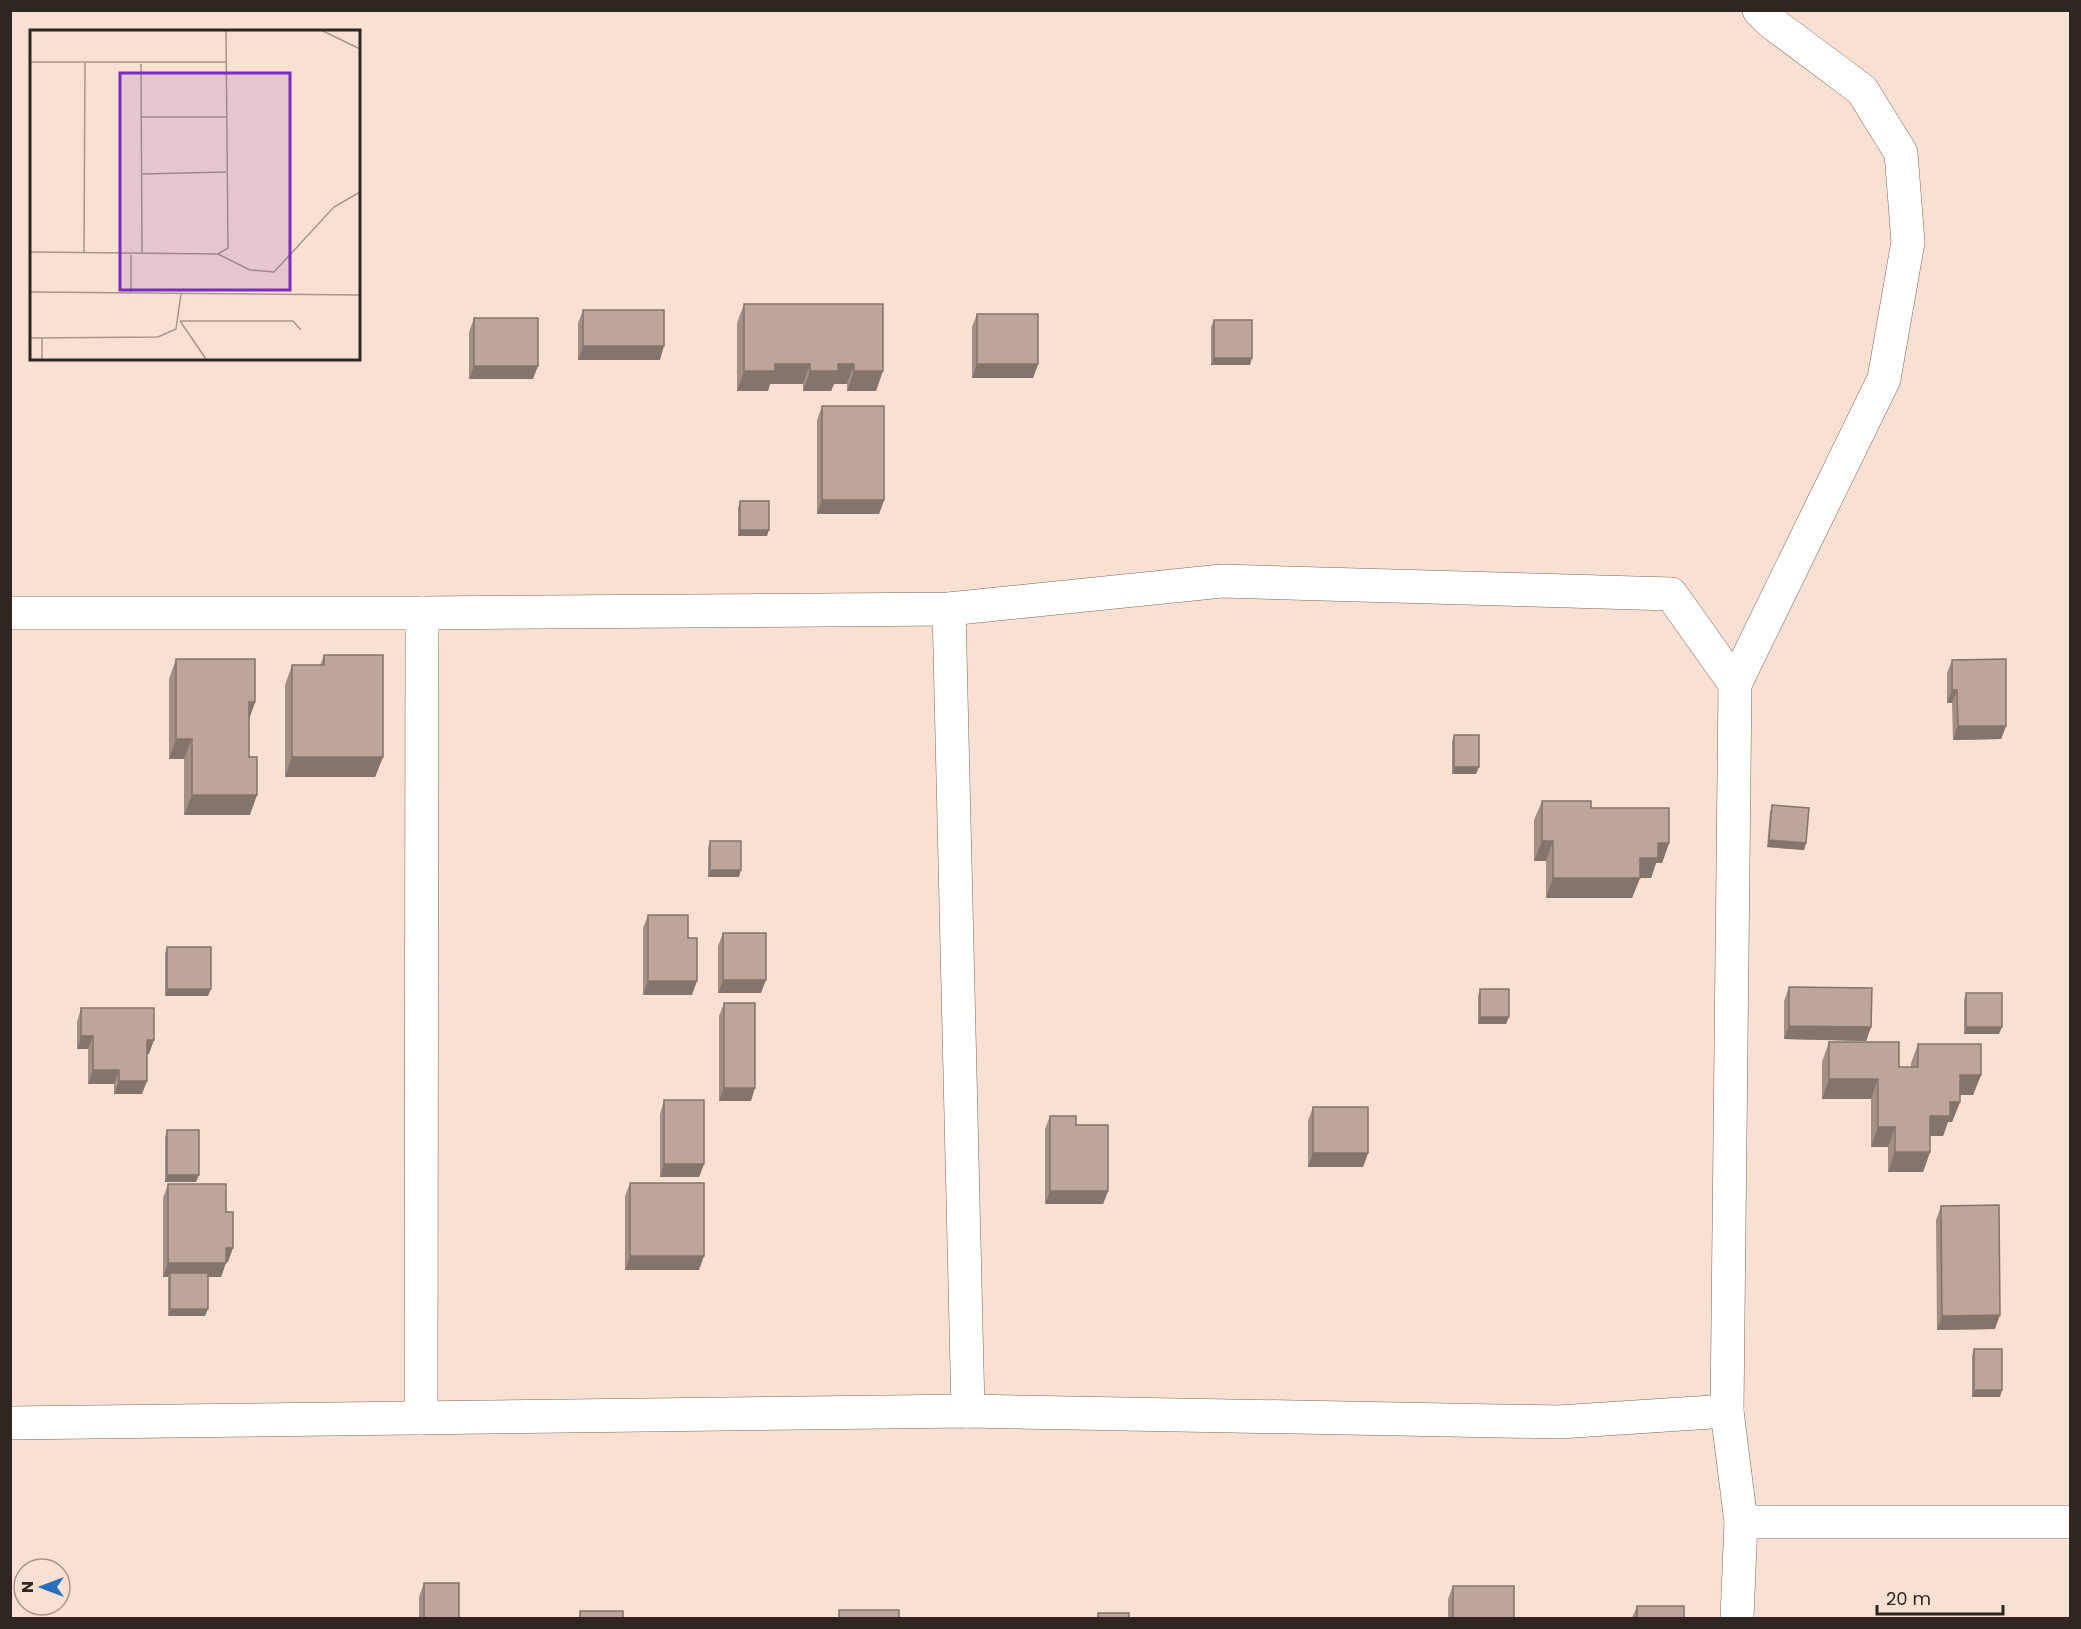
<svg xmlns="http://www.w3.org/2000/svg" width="2081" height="1629" font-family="Poppins,sans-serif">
	<rect width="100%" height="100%" fill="#f8e0d2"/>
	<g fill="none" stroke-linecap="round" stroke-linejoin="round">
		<!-- minor casing -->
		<g stroke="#7c675b" stroke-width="34">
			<g id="minor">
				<path d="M949,609l19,802"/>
				<path d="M10,613h412l527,-4 273,-28 449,13 64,90 -8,727 14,111 -4,96"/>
				<path d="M1735,684l149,-305 24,-137 -7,-89 -39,-63 -91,-68 -12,-12"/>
				<path d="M421,1418l1,-805"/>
				<path d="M10,1423l958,-12 591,11 168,-11"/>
				<path d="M1741,1522h329"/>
			</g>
		</g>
		<!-- minor -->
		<use href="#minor" stroke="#fff" stroke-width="33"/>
	</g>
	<!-- wall -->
	<g fill="#a38f84">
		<path d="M744,304h139l-7,87h-29v-7h-13l-3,7h-28v-7h-33l-2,7h-31v-68z"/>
		<path d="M583,310l77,50h-82v-37z"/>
		<path d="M977,314l61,50 -5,14h-61v-51z"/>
		<path d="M474,318l59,61h-64v-47z"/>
		<path d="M1214,320l36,45h-39v-38z"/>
		<path d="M822,406l62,94 -5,14h-62v-94z"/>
		<path d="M740,501l27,35h-29v-28z"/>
		<path d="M324,655l59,102 -8,20h-90v-92l7,-20h28z"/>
		<path d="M176,659l79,43 -6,17 1,96h-66v-56h-15v-80z"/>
		<path d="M1952,660l54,66 -5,13 -48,1 -1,-37h-5v-30z"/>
		<path d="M1454,735l22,39h-24v-32z"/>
		<path d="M1542,801l49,7 78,35 -7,20h-6l-5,15h-11l-8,20h-86v-37h-12v-41z"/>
		<path d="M1772,805l34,38 -2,7 -37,-3 3,-35z"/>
		<path d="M710,841l29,36h-31v-29z"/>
		<path d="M648,915l44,80h-49v-67z"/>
		<path d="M723,933l38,60h-43v-47z"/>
		<path d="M167,947l41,49h-43v-43z"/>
		<path d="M1789,987l82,40 -5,14 -82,-2v-38z"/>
		<path d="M1480,989l26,35h-28v-28z"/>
		<path d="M1966,993l33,41h-35v-34z"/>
		<path d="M724,1003l27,98h-32v-85z"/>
		<path d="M81,1008l68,46h-2l-5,40h-28v-10h-26v-35h-11v-27z"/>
		<path d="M1829,1042l70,25h12v-4l7,-19 63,31 -8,20h-13v7l-8,20h-4l-5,14h-13v16l-7,20h-35v-25h-17v-48h-49v-37z"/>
		<path d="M664,1100l40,64 -5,13h-39v-63z"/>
		<path d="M1313,1107l55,46 -5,14h-55v-46z"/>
		<path d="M1050,1116l26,9 32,66 -5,13h-58v-75z"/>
		<path d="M167,1130l29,52h-31v-45z"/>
		<path d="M630,1183l69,87h-74v-74z"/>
		<path d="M168,1184l58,28 2,50h-2l-5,15h-13l-3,39h-37v-39h-5v-79z"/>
		<path d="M1941,1206l54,123 -58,1 -1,-110z"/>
		<path d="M1974,1349l26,48h-28v-41z"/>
		<path d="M424,1583l35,35h-40v-21z"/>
		<path d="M1453,1586l61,32h-66v-19z"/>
		<path d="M1637,1606l47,12h-52z"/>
	</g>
	<!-- shaded-wall -->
	<g fill="#84746b">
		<path d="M583,346h81l-4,14h-82z"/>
		<path d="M1214,358h38l-2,7h-39z"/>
		<path d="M775,364h35l-7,20h-33l-2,7h-31l7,-20z"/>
		<path d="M838,364h16l-7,20h-13l-3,7h-28l7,-20z"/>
		<path d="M977,364h61l-5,14h-61z"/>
		<path d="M474,366h64l-5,13h-64z"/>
		<path d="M854,371h29l-7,20h-29z"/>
		<path d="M822,500h62l-5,14h-62z"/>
		<path d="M740,530h29l-2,6h-29z"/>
		<path d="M1952,690h5l-5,13h-5z"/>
		<path d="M249,702h6l-7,20z"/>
		<path d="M1958,726h48l-5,13 -48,1z"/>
		<path d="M176,739h16l-8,20h-15z"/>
		<path d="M292,757h91l-8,20h-90z"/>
		<path d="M1454,767h25l-3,7h-24z"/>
		<path d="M192,795h65l-7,20h-66z"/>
		<path d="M1769,840l37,3 -2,7 -37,-3z"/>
		<path d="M1542,841h11l-7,20h-12z"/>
		<path d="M1658,843h11l-7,20h-6l-5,15h-11l-8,20h-86l7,-20z"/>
		<path d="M710,870h31l-2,7h-31z"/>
		<path d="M723,980h43l-5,13h-43z"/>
		<path d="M648,981h49l-5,14h-49z"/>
		<path d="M167,989h44l-3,7h-43z"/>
		<path d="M1480,1017h29l-3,7h-28z"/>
		<path d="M1789,1026l82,1 -5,14 -82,-2z"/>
		<path d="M1966,1027h36l-3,7h-35z"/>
		<path d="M81,1036h12l-5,13h-11z"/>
		<path d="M147,1040h7l-5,14h-7z"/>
		<path d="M93,1070h26l-5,14h-26z"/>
		<path d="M1960,1075h21l-8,20h-21z"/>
		<path d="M1829,1079h49l-7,20h-49z"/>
		<path d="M119,1081h28l-5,13h-28z"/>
		<path d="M724,1088h31l-4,13h-32z"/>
		<path d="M1950,1102h10l-8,20h-4l-5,14h-20l7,-20z"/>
		<path d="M1878,1127h17l-7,20h-17z"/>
		<path d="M1895,1152h35l-7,20h-35z"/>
		<path d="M1313,1153h55l-5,14h-55z"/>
		<path d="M664,1164h40l-5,13h-39z"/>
		<path d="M167,1175h32l-3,7h-31z"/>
		<path d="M1050,1191h58l-5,13h-58z"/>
		<path d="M226,1248h7l-5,14h-7z"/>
		<path d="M630,1256h74l-5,14h-74z"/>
		<path d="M168,1263h58l-5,14h-51v-4l-2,4h-5z"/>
		<path d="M170,1309h38l-3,7h-37z"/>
		<path d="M2000,1315l-5,14 -58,1 5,-14z"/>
		<path d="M1974,1390h28l-2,7h-28z"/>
	</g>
	<!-- building -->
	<g fill="#bda699" stroke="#84746b" stroke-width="1.5">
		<path d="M744,304h139v67h-29v-7h-16v7h-28v-7h-35v7h-31z"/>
		<rect x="583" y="310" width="81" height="36"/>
		<rect x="977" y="314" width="61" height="50"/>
		<rect x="474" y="318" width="64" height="48"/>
		<rect x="1214" y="320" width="38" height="38"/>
		<rect x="822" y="406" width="62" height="94"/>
		<rect x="740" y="501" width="29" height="29"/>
		<path d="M324,655h59v102h-91v-92h32z"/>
		<path d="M176,659h79v43h-6v55h8v38h-65v-56h-16z"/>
		<path d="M2006,659v67h-48l-1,-36h-5v-30z"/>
		<rect x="1454" y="735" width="25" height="32"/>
		<path d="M1542,801h49v7h78v35h-11v15h-18v20h-87v-37h-11z"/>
		<path d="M1772,805l37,3 -3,35 -37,-3z"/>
		<rect x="710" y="841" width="31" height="29"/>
		<path d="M648,915h40v23h9v43h-49z"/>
		<rect x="723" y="933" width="43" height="47"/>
		<rect x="167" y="947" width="44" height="42"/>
		<path d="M1789,987l83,1 -1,39 -82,-1z"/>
		<rect x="1480" y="989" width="29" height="28"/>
		<rect x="1966" y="993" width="36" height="34"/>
		<rect x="724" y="1003" width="31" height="85"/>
		<path d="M81,1008h73v32h-7v41h-28v-11h-26v-34h-12z"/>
		<path d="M1829,1042h70v25h19v-23h63v31h-21v27h-10v14h-20v36h-35v-25h-17v-48h-49z"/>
		<rect x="664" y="1100" width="40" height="64"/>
		<rect x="1313" y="1107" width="55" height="46"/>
		<path d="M1050,1116h26v9h32v66h-58z"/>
		<rect x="167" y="1130" width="32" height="45"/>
		<rect x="630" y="1183" width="74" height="73"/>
		<path d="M168,1184h58v28h7v36h-7v15h-58z"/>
		<path d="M1999,1205l1,110 -58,1 -1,-110z"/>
		<rect x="170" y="1273" width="38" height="36"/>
		<rect x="1974" y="1349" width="28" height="41"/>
		<rect x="424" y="1583" width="35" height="35"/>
		<rect x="1453" y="1586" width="61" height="32"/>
		<rect x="1637" y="1606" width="47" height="12"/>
		<rect x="839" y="1610" width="60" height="8"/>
		<rect x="580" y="1611" width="43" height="7"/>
		<rect x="1098" y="1613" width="31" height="5"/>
	</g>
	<!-- overview -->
	<g transform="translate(30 30)">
		<rect width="330" height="330" fill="#f8e0d2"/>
		<path fill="none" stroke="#a8968b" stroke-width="1.5" d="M293,1l37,18M0,32h196M111,34l1,189M112,87h84M112,144l84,-2M0,222l188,2 10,-6 -2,-217M54,223l1,-191M188,224l32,16 24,2 60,-65 26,-15M101,225v37M0,262l330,3M150,291h113l8,9M150,291l26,38M0,308l128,-1 18,-8 5,-35M12,308v21"/>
		<path fill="#7b2cbf" fill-opacity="0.15" stroke="#7b2cbf" stroke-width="3" d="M90,43h170v217h-170z"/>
		<rect width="330" height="330" fill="none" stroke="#2f2621" stroke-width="3"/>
	</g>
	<!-- border -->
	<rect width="2081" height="1629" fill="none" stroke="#2f2621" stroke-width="24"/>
	<!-- north arrow -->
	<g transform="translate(42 1587) rotate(270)"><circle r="28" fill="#f8e0d2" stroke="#a8968b" stroke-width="1.5"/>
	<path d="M0-4.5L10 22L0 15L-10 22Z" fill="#276ebe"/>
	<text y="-9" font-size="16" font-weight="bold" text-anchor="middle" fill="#2f2621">N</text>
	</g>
	<!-- scale -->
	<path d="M1877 1605v9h126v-9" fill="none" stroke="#2f2621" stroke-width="3"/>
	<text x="1886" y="1605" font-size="18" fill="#2f2621" stroke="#f8e0d2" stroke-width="4.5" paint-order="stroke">20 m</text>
</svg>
